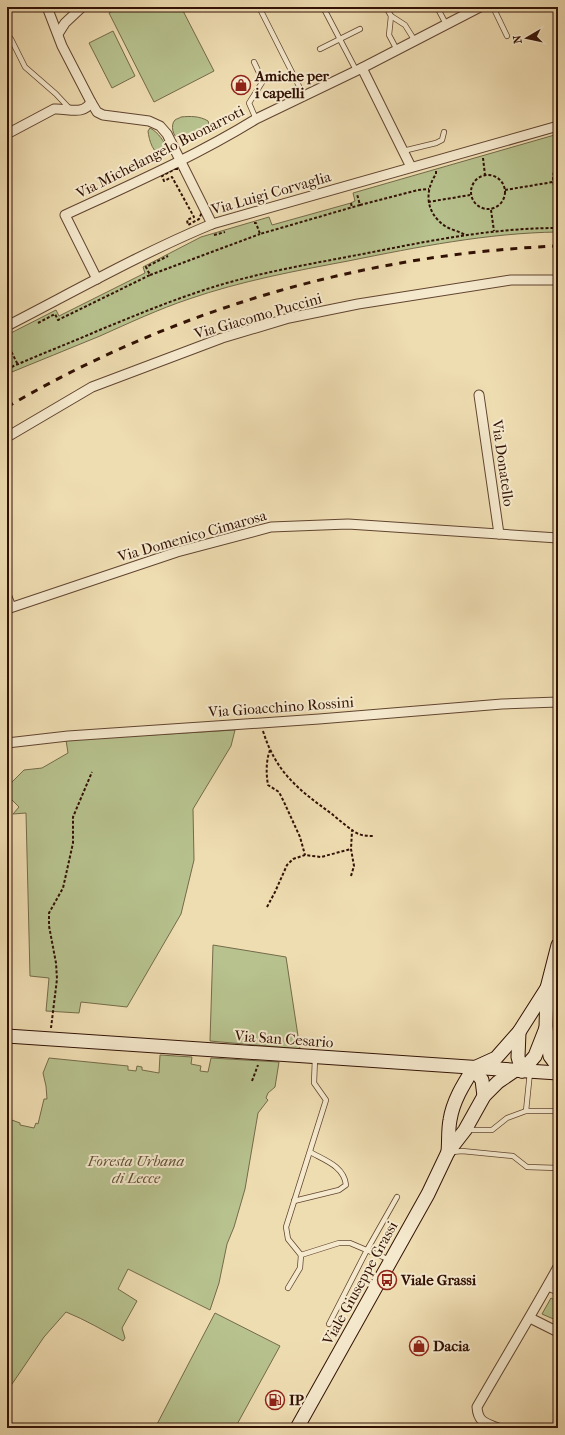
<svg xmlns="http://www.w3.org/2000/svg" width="565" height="1435" font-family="'IM FELL French Canon',serif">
	<rect width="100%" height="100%" fill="#efddb2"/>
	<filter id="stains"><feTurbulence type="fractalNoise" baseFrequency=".005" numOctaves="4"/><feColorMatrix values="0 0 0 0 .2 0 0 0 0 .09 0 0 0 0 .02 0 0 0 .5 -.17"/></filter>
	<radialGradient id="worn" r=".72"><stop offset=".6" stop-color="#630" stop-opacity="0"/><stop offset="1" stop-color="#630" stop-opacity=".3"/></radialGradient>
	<!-- green -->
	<g fill="#b7c28e" stroke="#746a4a">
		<path d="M120,7h61l33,64 -60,31 -45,-89z"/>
		<path d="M113,31l22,45 -23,12 -23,-45z"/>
		<path d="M181,117c9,-1 19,-1 27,4l1,3c-6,7 -20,19 -30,15 -6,-2 -9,-14 -4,-19 1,-1 5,-2 6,-3z"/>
		<path d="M150,128c9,5 14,13 18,23l-4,5c-11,-1 -15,-16 -16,-25z"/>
		<path d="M558,134v98c-71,1 -140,15 -210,29 -53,10 -107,20 -159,38 -30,10 -60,24 -89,37 -31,13 -62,25 -93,38v-39l49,-25 3,6 86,-43 -2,-6 58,-30 68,-20 3,8 79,-22 4,-2 -2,-8z"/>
		<path d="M235,730l-4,16 -38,63 1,51 -13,54 -54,93 -46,-5 -2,11 -33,-2 3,-33 -19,-2 -4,-163 -13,1 6,-7 -12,-12v-8l17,-17 18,-2 26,-15 -2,-13z"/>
		<path d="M213,945l73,12 14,92 -90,-8z"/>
		<path d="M160,1055l32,2 -1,7 10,2 -1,5 8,1 3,-14 68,4 -4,25 -7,6 -2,5 2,2 -10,13 -13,76 -11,38 -7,17 -8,39 -9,27 -82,-41 -10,20 19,12 -15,27 3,10 -2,3c-19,-10 -37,-21 -57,-29l-22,25 -34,50 1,1 -4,6v-282l3,1 -1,6 11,4v2l14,3 2,-5 2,1 6,-25h3l-1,-13 -3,-13 6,-15 79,8v4l8,1 1,-5 5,1v3l17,3z"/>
		<path d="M551,1298l7,4v19l-16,-7z"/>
		<path d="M215,1313l65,33 -45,82h-80z"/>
	</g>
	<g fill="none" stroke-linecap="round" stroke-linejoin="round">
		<!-- service casing -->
		<g stroke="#614430" stroke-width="6">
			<g id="service">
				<path d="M259,7l45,89"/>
				<path d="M323,7l33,63"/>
				<path d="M386,7l5,9 14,9 10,16"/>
				<path d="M437,7l9,17"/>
				<path d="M493,7l14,29"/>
				<path d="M391,16l-2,19 8,15"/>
				<path d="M11,39l14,28 31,27 14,15"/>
				<path d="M320,49l40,-20"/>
				<path d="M254,62l9,19 -14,22 7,16"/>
				<path d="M403,151l33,-8 6,-3 2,-8"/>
				<path d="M315,1058l-1,25 12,17 -40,127 2,12 13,16 38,-12h11l40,17"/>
				<path d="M530,1072l-4,39h32"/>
				<path d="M466,1130h26l15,-12 19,-7"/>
				<path d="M452,1152l10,-1 51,5 14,11 31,1"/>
				<path d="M294,1201l45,-11 7,-5c-2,-19 -22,-25 -36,-33"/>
				<path d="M288,1288l12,-20 1,-13"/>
				<path d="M329,1324l38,-74 30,-53"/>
			</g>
		</g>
		<!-- minor casing -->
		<g stroke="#614430" stroke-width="11">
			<g id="minor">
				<path d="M47,7l15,39 29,56 6,10 6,3 46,6 11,5 7,8 45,90"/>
				<path d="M58,34l7,-11 17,-16"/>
				<path d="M362,68l49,99"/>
				<path d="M7,134l47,-25c14,-1 29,7 37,-7"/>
				<path d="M97,279l-32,-64c65,-30 131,-59 191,-96l106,-51 118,-61"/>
				<path d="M7,326c68,-35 135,-73 205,-102l346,-98"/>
				<path d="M479,395l20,139"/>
				<path d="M7,437l85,-50 130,-49 67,-20 69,-14 153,-24h47"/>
				<path d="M7,597l4,10"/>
				<path d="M7,609l170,-57 94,-25 77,-3 210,14"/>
				<path d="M7,743l61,-7 251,-17 183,-15 56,-2"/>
				<path d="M548,1286l10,4"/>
				<path d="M530,1318l28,14"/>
				<path d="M498,1428c-13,-5 -20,-6 -21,-21 27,-47 55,-93 81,-140"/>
			</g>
		</g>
		<!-- secondary casing -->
		<g stroke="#321105" stroke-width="15">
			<g id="secondary">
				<path d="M558,945l-11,43 -1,40 4,28 8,11"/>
				<path d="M519,1032l-1,25 4,14"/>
				<path d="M7,1036l551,37"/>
				<path d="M474,1068l22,-10 23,-26 28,-44"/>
				<path d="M473,1069l9,11 2,16"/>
				<path d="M522,1071l13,-15 11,-28"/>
				<path d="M448,1152c1,-11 0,-22 2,-32 3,-19 13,-35 23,-51"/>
				<path d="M297,1428l131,-234 20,-42 17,-22 19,-34 14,-14 16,-11"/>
			</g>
		</g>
		<!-- path -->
		<g stroke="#321105" stroke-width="2" stroke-dasharray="3 2" stroke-linecap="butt">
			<path d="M483,158l2,17"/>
			<path d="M558,163c-7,11 -6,21 0,32"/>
			<path d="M175,169h4l4,3 19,40 -3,7 -11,6 -1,-5 7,-3 -22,-40 -8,4 -2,-5z"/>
			<path d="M436,171v3c-12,18 -10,39 9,52 6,4 14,5 20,9"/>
			<circle cx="488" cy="192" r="17"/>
			<path d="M505,190l48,-8"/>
			<path d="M428,202l42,-7"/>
			<path d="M351,203l1,5"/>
			<path d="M360,205l58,-15 11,-1"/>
			<path d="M491,210l3,21"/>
			<path d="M254,223h2l4,11 100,-29 -3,-11"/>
			<path d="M214,235l11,-3"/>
			<path d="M150,275l110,-41"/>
			<path d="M38,323l17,-9 3,6 92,-45 -4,-8 22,-11"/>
			<path d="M7,343l11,22"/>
			<path d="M7,369c31,-14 63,-26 95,-40 32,-13 63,-26 96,-37 58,-20 120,-29 180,-41 60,-12 119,-23 180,-23"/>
			<path d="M263,731c13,42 36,59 69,83 6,5 22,19 27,20 5,2 10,2 15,2"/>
			<path d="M270,750c-4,10 -4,24 -2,35l11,7 5,10 16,35 5,18"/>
			<path d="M351,876l3,-10 -3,-17 1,-18"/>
			<path d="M267,907l8,-15 12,-27 6,-6 12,-4 16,2 30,-8"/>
			<path d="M51,1028l6,-49 -1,-16 -7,-37v-13l14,-25 10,-45v-26l19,-45"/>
			<path d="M252,1081l6,-16"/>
		</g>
		<!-- service -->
		<use href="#service" stroke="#f5e9cd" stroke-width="4.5"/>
		<!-- minor -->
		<use href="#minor" stroke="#f5e9cd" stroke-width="9"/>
		<!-- secondary -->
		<use href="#secondary" stroke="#f5e9cd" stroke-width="13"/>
		<!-- rail -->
		<path stroke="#321105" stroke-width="3" stroke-dasharray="7 7" stroke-linecap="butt" d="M7,407c167,-98 357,-153 551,-161"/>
	</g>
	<!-- icons -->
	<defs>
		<g id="shop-ring" transform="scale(1)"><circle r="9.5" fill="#f5e9cd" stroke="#8f2418" stroke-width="1.5"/><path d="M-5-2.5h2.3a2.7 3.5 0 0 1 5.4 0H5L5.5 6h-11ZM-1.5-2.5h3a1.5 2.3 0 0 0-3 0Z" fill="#8f2418"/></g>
		<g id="bus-ring" transform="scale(1)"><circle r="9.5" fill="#f5e9cd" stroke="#8f2418" stroke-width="1.5"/><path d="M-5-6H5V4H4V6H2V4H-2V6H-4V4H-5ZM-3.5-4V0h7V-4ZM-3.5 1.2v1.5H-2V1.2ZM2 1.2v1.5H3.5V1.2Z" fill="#8f2418"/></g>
		<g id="fuel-ring" transform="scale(1)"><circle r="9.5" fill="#f5e9cd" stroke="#8f2418" stroke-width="1.5"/><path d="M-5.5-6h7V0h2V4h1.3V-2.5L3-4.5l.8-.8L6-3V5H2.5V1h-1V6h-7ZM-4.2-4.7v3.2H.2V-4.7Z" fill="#8f2418"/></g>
	</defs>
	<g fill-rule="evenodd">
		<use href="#shop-ring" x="241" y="85"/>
		<use href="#bus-ring" x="387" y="1280"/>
		<use href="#shop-ring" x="419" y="1346"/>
		<use href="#fuel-ring" x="275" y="1400"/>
	</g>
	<g text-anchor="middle" stroke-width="4" stroke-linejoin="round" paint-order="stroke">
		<!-- poi labels -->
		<g font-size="15" font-weight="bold" fill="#321105" stroke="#f5e9cd" text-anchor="start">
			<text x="255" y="81">Amiche per<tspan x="255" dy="17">i capelli</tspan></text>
			<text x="401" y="1285">Viale Grassi</text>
			<text x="433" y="1351">Dacia</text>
			<text x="289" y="1405">IP</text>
		</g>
		<!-- street labels -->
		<g font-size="15" fill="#321105" stroke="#f5e9cd">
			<text transform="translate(160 152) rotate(-27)" y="5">Via Michelangelo Buonarroti</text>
			<text transform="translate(271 193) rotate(-16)" y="5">Via Luigi Corvaglia</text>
			<text transform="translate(258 316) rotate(-16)" y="5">Via Giacomo Puccini</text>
			<text transform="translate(503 463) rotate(82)" y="5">Via Donatello</text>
			<text transform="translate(192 536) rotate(-16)" y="5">Via Domenico Cimarosa</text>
			<text transform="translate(281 707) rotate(-4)" y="5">Via Gioacchino Rossini</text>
			<text transform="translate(284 1039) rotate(4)" y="5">Via San Cesario</text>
			<text transform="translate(360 1283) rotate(-61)" y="5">Viale Giuseppe Grassi</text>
		</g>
		<!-- park labels -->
		<g font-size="15" font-style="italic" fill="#614f35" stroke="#f5e9cd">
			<text x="136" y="1166">Foresta Urbana<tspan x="136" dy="17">di Lecce</tspan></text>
		</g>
	</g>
	<!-- margin -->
	<rect width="565" height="1435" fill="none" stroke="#efddb2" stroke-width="24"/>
	<rect x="8" y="8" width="549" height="1419" fill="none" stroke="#321105" stroke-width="2"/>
	<rect x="12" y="12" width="541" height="1411" fill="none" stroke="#321105"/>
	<!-- north arrow -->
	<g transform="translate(527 38) rotate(261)" stroke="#f5e9cd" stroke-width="3" paint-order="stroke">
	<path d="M0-3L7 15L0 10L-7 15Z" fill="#321105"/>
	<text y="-6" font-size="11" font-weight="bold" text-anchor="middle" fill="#321105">N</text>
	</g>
	<rect width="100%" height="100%" filter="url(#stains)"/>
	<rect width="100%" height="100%" fill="url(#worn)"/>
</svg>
